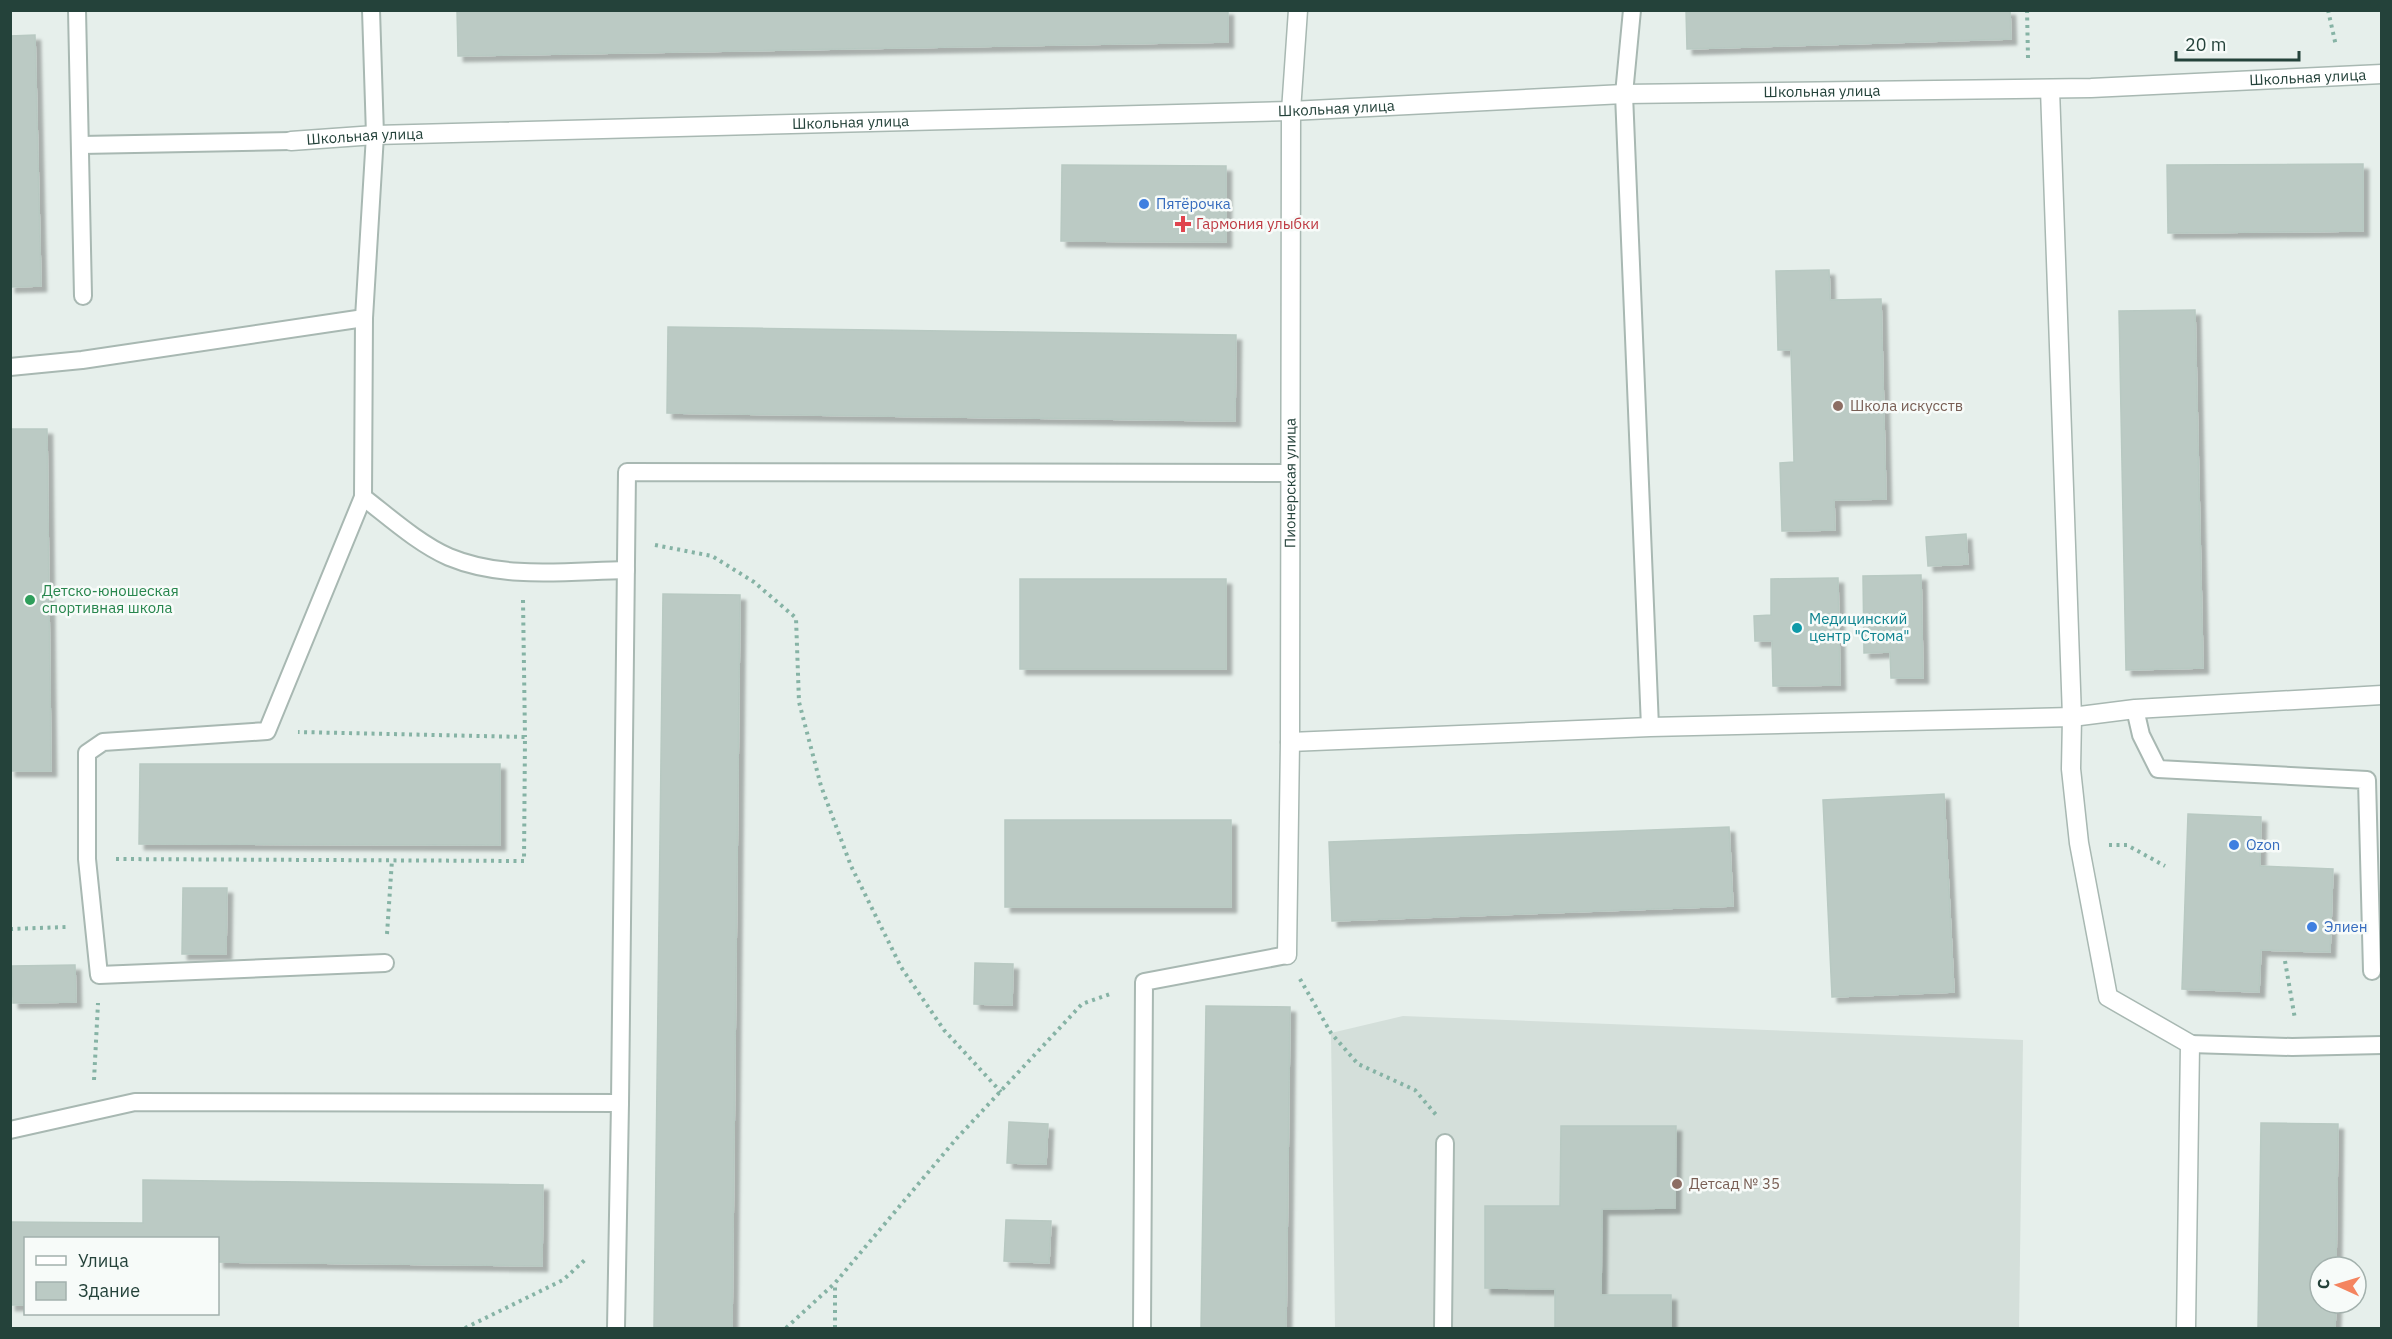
<svg xmlns="http://www.w3.org/2000/svg" width="2392" height="1339" font-family="'IBM Plex Sans',sans-serif">
	<defs>
		<filter id="shadow"><feDropShadow dx="5.5" dy="5.5" stdDeviation="1.5" flood-color="#0004"/></filter>
	</defs>
	<rect width="100%" height="100%" fill="#e6efeb"/>
	<!-- built -->
	<path fill="#d4dfda" d="M1403,1016l620,24 -4,288h-684l-4,-295z"/>
	<!-- building -->
	<g fill="#bbcac4" stroke="#b8c9c2" stroke-width="1.5" filter="url(#shadow)">
		<path d="M457,10h771v32l-770,14z"/>
		<path d="M1686,10h324l1,29 -324,10z"/>
		<path d="M35,35l6,251 -31,1v-251z"/>
		<path d="M2363,164v67l-195,2 -1,-68z"/>
		<path d="M1062,165l164,1v76l-165,-1z"/>
		<path d="M1829,270l1,30 51,-1 5,200 -52,1 1,30 -53,1 -2,-68 14,-1 -3,-112h-13l-2,-79z"/>
		<path d="M2195,310l8,358 -77,2 -7,-359z"/>
		<path d="M668,327l568,8 -1,86 -568,-8z"/>
		<path d="M10,429h37l4,342h-41z"/>
		<path d="M1966,534l2,30 -40,2 -2,-29z"/>
		<path d="M1921,575l2,103h-32l-1,-26 -26,1 -1,-77z"/>
		<path d="M1838,578l2,107 -67,1 -1,-45h-17l-1,-25 17,-1v-36z"/>
		<rect x="1020" y="579" width="206" height="90"/>
		<path d="M663,594l77,1 -8,733 -78,-1z"/>
		<path d="M140,764h360v81l-361,-1z"/>
		<path d="M1944,794l10,198 -122,5 -9,-197z"/>
		<path d="M2188,814l73,3 -1,49 73,3 -3,83 -69,-2 -2,42 -77,-3z"/>
		<rect x="1005" y="820" width="226" height="87"/>
		<path d="M1729,827l4,79 -401,15 -3,-79z"/>
		<path d="M183,888h44l-1,66h-44z"/>
		<path d="M975,963l38,1 -1,41 -38,-1z"/>
		<path d="M75,965l1,37 -63,1 -1,-37z"/>
		<path d="M1206,1006l84,1 -4,321h-85z"/>
		<path d="M1009,1122l39,2 -2,40 -39,-1z"/>
		<path d="M2261,1123l77,1 -2,143h-16v36h16l-1,25h-77z"/>
		<path d="M1561,1126h115l-1,82 -73,1 -1,86h70v33h-116v-39l-70,-1v-82h75z"/>
		<path d="M143,1180l400,5 -1,81 -324,-4v-24h-192v67h-16v-83l133,1z"/>
		<path d="M1006,1220l45,1 -2,42 -45,-2z"/>
	</g>
	<g fill="none" stroke-linecap="round" stroke-linejoin="round">
		<!-- service casing -->
		<g stroke="#a8b8b2" stroke-width="20">
			<g id="service">
				<path d="M77,10l6,286"/>
				<path d="M1632,10l-8,84 26,633"/>
				<path d="M81,145l210,-4"/>
				<path d="M364,318l-1,179 -96,234 -164,11 -16,11v106l12,116 286,-12"/>
				<path d="M10,367l72,-7 282,-42 11,-183 -4,-125"/>
				<path d="M363,497c26,20 56,47 86,60 55,23 119,14 177,13"/>
				<path d="M2135,709l6,26 17,34 209,11 5,191"/>
				<path d="M2190,1044l102,3 90,-2"/>
				<path d="M620,1103l7,-631 662,1"/>
				<path d="M10,1130l125,-28 485,1 -4,225"/>
				<path d="M1142,1328l2,-346 143,-27"/>
				<path d="M1443,1328l2,-185"/>
			</g>
		</g>
		<!-- minor casing -->
		<g stroke="#a8b8b2" stroke-width="21">
			<g id="minor">
				<path d="M2050,89l22,628 -1,52 8,74 29,154 82,47 -4,284"/>
				<path id="s1" d="M291,141l84,-6 916,-24 333,-17 467,-6 291,-14"/>
				<path d="M1290,742l360,-15 422,-10 63,-8 247,-14"/>
				<path id="s2" d="M1287,955l3,-213 1,-631 7,-101"/>
			</g>
		</g>
		<!-- path -->
		<g stroke="#86b3a5" stroke-width="4" stroke-dasharray="3 4.5" stroke-linecap="butt">
			<path d="M2027,10l1,48"/>
			<path d="M2328,10l8,36"/>
			<path d="M655,545l57,11 42,26 42,36 3,84 22,84 30,80 50,101 43,63 57,62"/>
			<path d="M523,600l2,137"/>
			<path d="M2109,845h18l38,21"/>
			<path d="M116,859l408,2 1,-124 -227,-5"/>
			<path d="M10,929l56,-2"/>
			<path d="M387,934l5,-74"/>
			<path d="M2285,961l10,58"/>
			<path d="M1300,979l31,54 27,31 57,26 22,26"/>
			<path d="M94,1080l4,-77"/>
			<path d="M465,1328l98,-48 23,-21"/>
			<path d="M786,1328l49,-45 122,-145 125,-134 31,-11"/>
			<path d="M835,1328v-45"/>
		</g>
		<!-- service -->
		<use href="#service" stroke="#fff" stroke-width="16"/>
		<!-- minor -->
		<use href="#minor" stroke="#fff" stroke-width="18"/>
	</g>
	<!-- markers -->
	<g fill="#3f7fe0" stroke="#f7fbf9" stroke-width="2">
		<circle cx="1144" cy="204" r="6"/>
		<circle cx="2234" cy="845" r="6"/>
		<circle cx="2312" cy="927" r="6"/>
	</g>
	<path fill="#e0444e" stroke="#f7fbf9" stroke-width="2" d="M1180 215h6v6h6v6h-6v6h-6v-6h-6v-6h6z"/>
	<g fill="#8d6e63" stroke="#f7fbf9" stroke-width="2">
		<circle cx="1838" cy="406" r="6"/>
		<circle cx="1677" cy="1184" r="6"/>
	</g>
	<circle fill="#2e9e5b" stroke="#f7fbf9" stroke-width="2" cx="30" cy="600" r="6"/>
	<circle fill="#0f9aa8" stroke="#f7fbf9" stroke-width="2" cx="1797" cy="628" r="6"/>
	<g text-anchor="middle" stroke-width="5" stroke-linejoin="round" paint-order="stroke">
		<!-- street labels -->
		<g font-size="15" fill="#24423a" stroke="#f7fbf9">
			<text dy="5" stroke="none"><textPath href="#s1" startOffset="2018">Школьная улица</textPath></text>
			<text dy="5" stroke="none"><textPath href="#s1" startOffset="1532">Школьная улица</textPath></text>
			<text dy="5" stroke="none"><textPath href="#s1" startOffset="1046">Школьная улица</textPath></text>
			<text dy="5" stroke="none"><textPath href="#s1" startOffset="560">Школьная улица</textPath></text>
			<text dy="5" stroke="none"><textPath href="#s1" startOffset="74">Школьная улица</textPath></text>
			<text dy="5" stroke="none"><textPath href="#s2" startOffset="472">Пионерская улица</textPath></text>
		</g>
		<!-- shop labels -->
		<g font-size="15" fill="#366cbe" stroke="#f7fbf9" text-anchor="start">
			<text x="1156" y="209">Пятёрочка</text>
			<text x="2246" y="850">Ozon</text>
			<text x="2324" y="932">Элиен</text>
		</g>
		<!-- health labels -->
		<g font-size="15" fill="#be3a42" stroke="#f7fbf9" text-anchor="start">
			<text x="1196" y="229">Гармония улыбки</text>
		</g>
		<!-- education labels -->
		<g font-size="15" fill="#785e54" stroke="#f7fbf9" text-anchor="start">
			<text x="1850" y="411">Школа искусств</text>
			<text x="1689" y="1189">Детсад № 35</text>
		</g>
		<!-- leisure labels -->
		<g font-size="15" fill="#27864d" stroke="#f7fbf9" text-anchor="start">
			<text x="42" y="596">Детско-юношеская<tspan x="42" dy="17">спортивная школа</tspan></text>
		</g>
		<!-- culture labels -->
		<g font-size="15" fill="#0d838f" stroke="#f7fbf9" text-anchor="start">
			<text x="1809" y="624">Медицинский<tspan x="1809" dy="17">центр "Стома"</tspan></text>
		</g>
	</g>
	<!-- border -->
	<rect width="2392" height="1339" fill="none" stroke="#24423a" stroke-width="24"/>
	<!-- legend -->
	<rect x="24" y="1237" width="195" height="78" fill="#f7fbf9" stroke="#a3b1ad" stroke-width="1.5"/>
	<rect x="36" y="1256" width="30" height="9" fill="#ffffff" stroke="#a3b1ad" stroke-width="1.5"/>
	<text x="78" y="1267" font-size="18" fill="#24423a">Улица</text>
	<rect x="36" y="1282" width="30" height="18" fill="#bbcac4" stroke="#a3b1ad" stroke-width="1.5"/>
	<text x="78" y="1297" font-size="18" fill="#24423a">Здание</text>
	<!-- north arrow -->
	<g transform="translate(2338 1285) rotate(274)"><circle r="28" fill="#f7fbf9" stroke="#a3b1ad" stroke-width="1.5"/>
	<path d="M0-4.5L10 22L0 15L-10 22Z" fill="#f4845f"/>
	<text y="-9" font-size="16" font-weight="bold" text-anchor="middle" fill="#24423a">С</text>
	</g>
	<!-- scale -->
	<path d="M2176 51v9h123v-9" fill="none" stroke="#24423a" stroke-width="3"/>
	<text x="2185" y="51" font-size="18" fill="#24423a" stroke="#f7fbf9" stroke-width="4.5" paint-order="stroke">20 m</text>
</svg>
